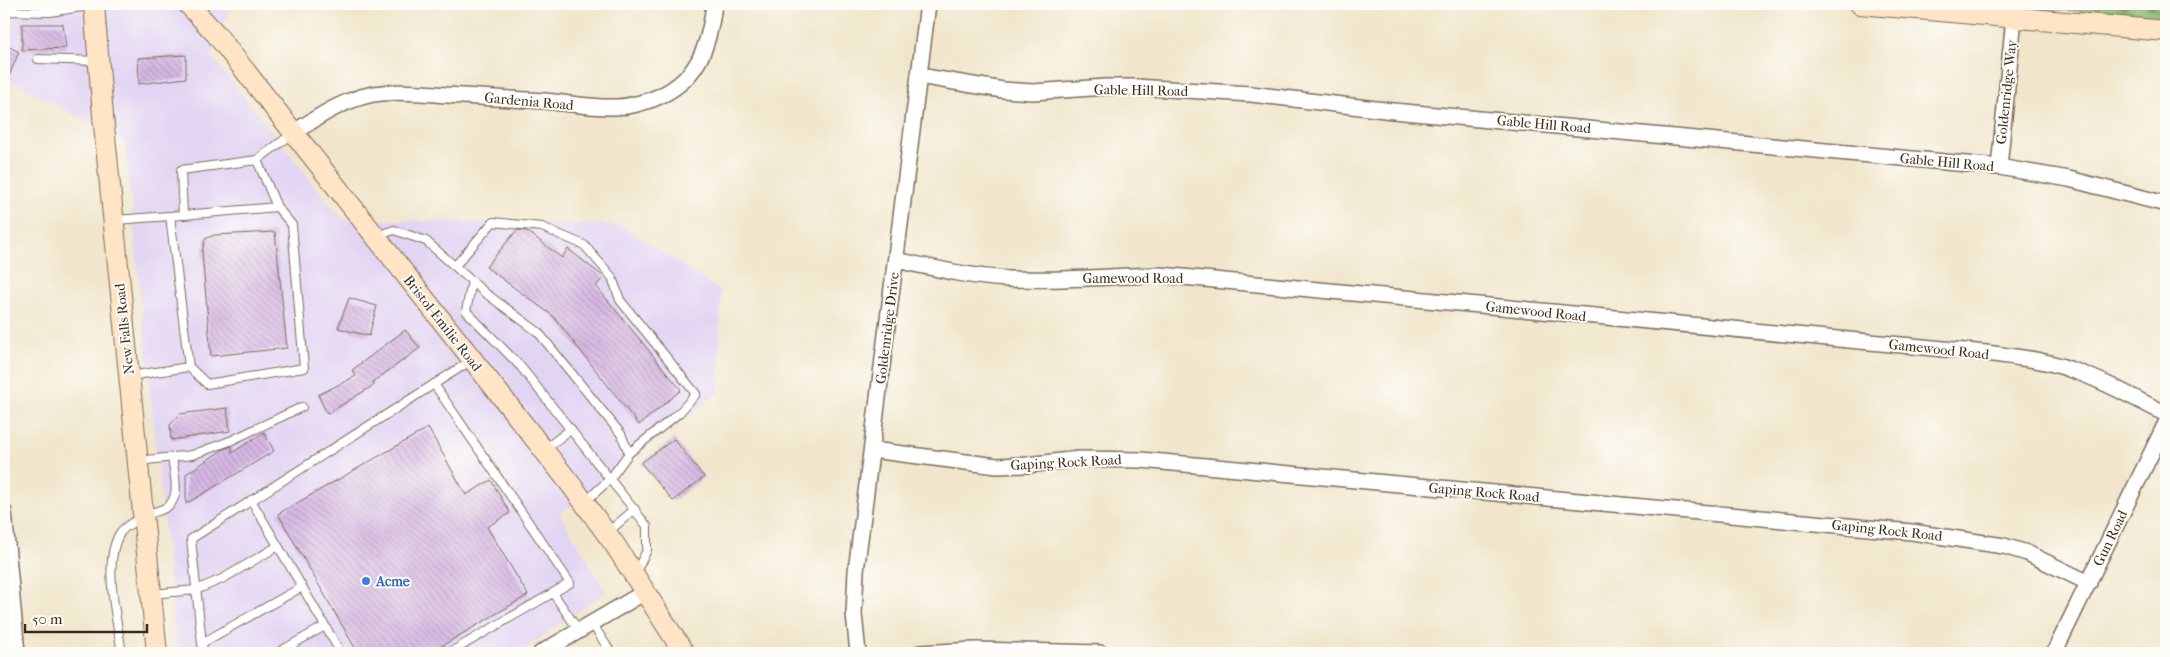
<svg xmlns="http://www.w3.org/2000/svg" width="2170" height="657" font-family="'IM FELL French Canon',serif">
	<defs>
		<pattern id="forest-firs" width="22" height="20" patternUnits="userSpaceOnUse" patternTransform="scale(1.25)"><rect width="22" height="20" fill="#8ab871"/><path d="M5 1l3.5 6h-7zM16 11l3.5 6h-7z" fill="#72965c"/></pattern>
		<pattern id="building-back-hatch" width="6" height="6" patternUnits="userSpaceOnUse" patternTransform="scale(1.25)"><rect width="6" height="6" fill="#d6b7e3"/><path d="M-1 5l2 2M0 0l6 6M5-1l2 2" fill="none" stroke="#af95b7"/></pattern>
	</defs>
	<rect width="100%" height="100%" fill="#fdfcf7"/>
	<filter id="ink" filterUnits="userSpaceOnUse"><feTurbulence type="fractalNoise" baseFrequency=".02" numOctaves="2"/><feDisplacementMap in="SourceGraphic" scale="10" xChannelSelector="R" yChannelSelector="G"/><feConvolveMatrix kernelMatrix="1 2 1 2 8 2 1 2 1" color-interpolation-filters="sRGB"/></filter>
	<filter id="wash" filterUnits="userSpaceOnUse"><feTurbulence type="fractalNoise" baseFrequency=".0096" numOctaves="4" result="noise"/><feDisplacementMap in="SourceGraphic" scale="20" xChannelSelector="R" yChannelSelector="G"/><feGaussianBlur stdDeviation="1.12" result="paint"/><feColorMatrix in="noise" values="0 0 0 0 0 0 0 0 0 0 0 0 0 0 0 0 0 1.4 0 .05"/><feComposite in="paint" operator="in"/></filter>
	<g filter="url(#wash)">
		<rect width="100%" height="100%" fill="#f1e6cc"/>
		<!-- built -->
		<path fill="#e2d4f3" d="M4,4h228l-21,52 131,163 279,6 100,66 -2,102 -159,121 46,78 -87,61h-342l-52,-510 -121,-67z"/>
		<!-- forest -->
		<path fill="url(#forest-firs)" stroke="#627148" d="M1995,4h171v14l-156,-12z"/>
		<g id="blocks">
			<!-- building -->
			<g fill="url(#building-back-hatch)">
				<path d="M22,24h41l3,24 -44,2z"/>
				<path d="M4,44l15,8 -15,36z"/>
				<path d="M186,55v23l-47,6 -1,-26z"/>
				<path d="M517,230l10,1 35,27 6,-9 36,28 -8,9 85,104 -42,35 -86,-109 -67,-49z"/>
				<path d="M275,232l12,116 -76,8 -9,-104 3,-13 9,-4z"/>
				<path d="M349,298l28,8 -8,30 -31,-8z"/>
				<path d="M405,330l15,18 -47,34 1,3 -47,29 -9,-19 38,-19 -4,-6z"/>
				<path d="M227,408l3,23 -59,9 -1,-15 10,-11z"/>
				<path d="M428,428l38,67 25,-15 19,33 -23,14 41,68 -98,58h-72l-80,-139z"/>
				<path d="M264,432l10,19 -88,53v-30l38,-25 8,-3v7z"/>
				<path d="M674,439l30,38 -31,24 -32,-38z"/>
			</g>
		</g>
	</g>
	<g filter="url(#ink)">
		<use href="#blocks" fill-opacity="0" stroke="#7b6c5b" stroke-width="1"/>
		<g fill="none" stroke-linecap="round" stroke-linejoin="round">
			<!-- lane casing -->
			<g stroke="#7b6c5b" stroke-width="10">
				<g id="lane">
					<path d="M4,11l46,1 44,-7"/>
					<path d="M38,59l60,2"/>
					<path d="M183,215l94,-8 -20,-47"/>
					<path d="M115,220l68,-5 -2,-45 76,-10 35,-26"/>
					<path d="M376,236l18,-6 32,11 58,51 54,40 83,102 8,19 -19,26 -25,23"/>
					<path d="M455,266l38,-44 49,5 42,18 28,32 8,23 76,94 -17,19 -50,40"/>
					<path d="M472,281l-6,30 55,56 126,159v24l-12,24"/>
					<path d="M189,367l18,17 97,-16 -12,-143 -15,-18"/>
					<path d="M129,376l60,-9 -19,-151"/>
					<path d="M434,384l136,199 -121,70"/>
					<path d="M545,449l26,-20"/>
					<path d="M138,461l54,-6 38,-14 72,-34"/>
					<path d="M251,500l90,153"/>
					<path d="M608,532l27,-23"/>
					<path d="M553,593l26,38"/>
					<path d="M151,594l45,-4 28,-12 54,-32"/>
					<path d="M592,623l19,30"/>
					<path d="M202,643l100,-56"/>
					<path d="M122,653c-5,-33 -20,-91 -2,-120 3,-5 10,-9 15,-12 9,-6 18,-8 28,-12 20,-8 11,-35 9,-52"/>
					<path d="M203,653l-12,-114 281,-179"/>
					<path d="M277,653l48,-27"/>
				</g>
			</g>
			<!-- street casing -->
			<g stroke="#7b6c5b" stroke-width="18">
				<g id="street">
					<path d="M919,76l84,14 30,2 73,-5h29l116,7 142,17 606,56 70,12 97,25"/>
					<path d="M293,133c26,-17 58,-38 89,-40 22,-2 43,0 64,2 33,2 66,4 99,6 23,2 47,7 71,6 13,0 25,-4 37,-8 44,-17 56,-51 61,-95"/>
					<path d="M1999,167l15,-149"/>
					<path d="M896,260c37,8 74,17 112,19 51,2 102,-3 153,-4l825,78c28,4 56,6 83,16 34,11 65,29 97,45"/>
					<path d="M872,450l125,16 30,-1 52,-6 62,1 771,72 92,14 23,7 62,30"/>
					<path d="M4,512l13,141"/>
					<path d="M541,653l104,-61"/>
					<path d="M858,653l-4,-39 2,-43 72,-567"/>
					<path d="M920,653l55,-3 125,3"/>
					<path d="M2054,653l112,-230"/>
				</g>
			</g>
			<!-- secondary casing -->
			<g stroke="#7b6c5b" stroke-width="22">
				<g id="secondary">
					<path d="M94,4l9,112 54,537"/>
					<path d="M188,4l28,30 356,452 43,59 69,108"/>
					<path d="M1860,4l306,27"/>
				</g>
			</g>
			<!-- lane -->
			<use href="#lane" stroke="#fff" stroke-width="8"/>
			<!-- street -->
			<use href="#street" stroke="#fff" stroke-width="15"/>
			<!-- secondary -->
			<use href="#secondary" stroke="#ffe4c6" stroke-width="20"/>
		</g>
	</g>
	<!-- markers -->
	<circle fill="#3f7fe0" stroke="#fdfcf7" stroke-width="2" cx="366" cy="581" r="5"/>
	<g text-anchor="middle" stroke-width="4" stroke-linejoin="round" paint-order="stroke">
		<!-- street labels -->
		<g font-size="14" fill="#3b2a1e" stroke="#fdfcf7">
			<text transform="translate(1141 90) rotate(1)" y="5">Gable Hill Road</text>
			<text transform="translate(2006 92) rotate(-84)" y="5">Goldenridge Way</text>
			<text transform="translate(529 101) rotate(5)" y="5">Gardenia Road</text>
			<text transform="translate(1544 124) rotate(5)" y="5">Gable Hill Road</text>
			<text transform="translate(1947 162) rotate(5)" y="5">Gable Hill Road</text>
			<text x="1133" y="283">Gamewood Road</text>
			<text transform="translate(1536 311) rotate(6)" y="5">Gamewood Road</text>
			<text transform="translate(443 323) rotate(52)" y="5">Bristol-Emilie Road</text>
			<text transform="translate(887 328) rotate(-83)" y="5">Goldenridge Drive</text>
			<text transform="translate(124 329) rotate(-96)" y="5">New Falls Road</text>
			<text transform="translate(1939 349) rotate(6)" y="5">Gamewood Road</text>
			<text transform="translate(1066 462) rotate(-3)" y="5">Gaping Rock Road</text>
			<text transform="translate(1484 492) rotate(5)" y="5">Gaping Rock Road</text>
			<text transform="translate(1887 530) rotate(6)" y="5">Gaping Rock Road</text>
			<text transform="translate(2110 538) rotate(-64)" y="5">Gun Road</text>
		</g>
		<!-- shop labels -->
		<g font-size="14" font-weight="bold" fill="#366cbe" stroke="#fdfcf7" text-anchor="start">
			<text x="376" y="586">Acme</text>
		</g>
	</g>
	<!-- margin -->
	<rect width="2170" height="657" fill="none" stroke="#fdfcf7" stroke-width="20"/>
	<!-- scale -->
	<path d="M25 624v8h122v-8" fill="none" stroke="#3b2a1e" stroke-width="2.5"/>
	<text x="32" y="624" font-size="15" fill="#3b2a1e" stroke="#fdfcf7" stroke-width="4" paint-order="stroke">50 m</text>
</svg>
